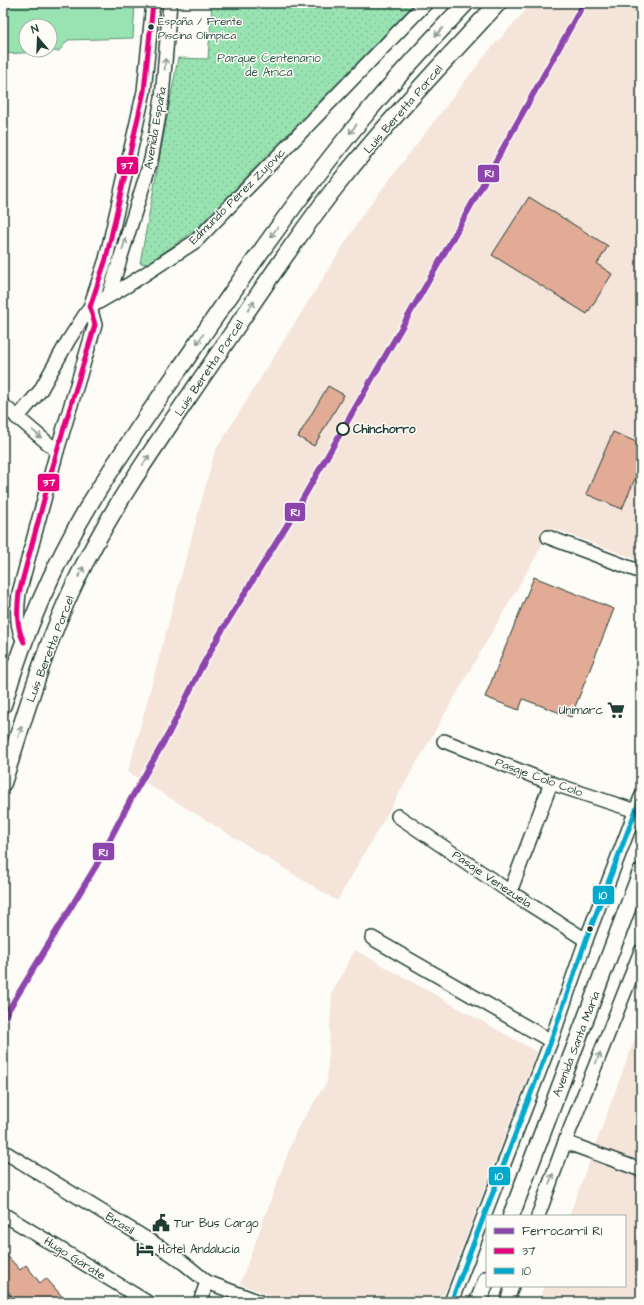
<svg xmlns="http://www.w3.org/2000/svg" width="644" height="1305" font-family="'Architects Daughter',sans-serif">
	<defs>
		<pattern id="park-dots" width="8" height="8" patternUnits="userSpaceOnUse"><rect width="8" height="8" fill="#99e2b1"/><path d="M2 2h.1M6 6h.1" fill="none" stroke="#83c399" stroke-width="1.8" stroke-linecap="round"/></pattern>
	</defs>
	<rect width="100%" height="100%" fill="#fdfcf7"/>
	<filter id="ink" filterUnits="userSpaceOnUse"><feTurbulence type="fractalNoise" baseFrequency=".025" numOctaves="2"/><feDisplacementMap in="SourceGraphic" scale="8" xChannelSelector="R" yChannelSelector="G"/><feConvolveMatrix kernelMatrix="1 2 1 2 8 2 1 2 1" color-interpolation-filters="sRGB"/></filter>
	<g filter="url(#ink)">
		<!-- built -->
		<g fill="#f5e4da">
			<path d="M532,3h109v558l-89,-33 -215,373 -209,-129 87,-321 148,-237 123,-160z"/>
			<path d="M355,950l182,102 -96,250h-153l-48,-18 56,-153 31,-49 5,-89z"/>
			<path d="M641,1022v280h-103l6,-16h81v-70h-56z"/>
		</g>
		<!-- grass -->
		<path fill="#99e2b1" stroke="#5c9072" fill-rule="evenodd" d="M3,3h132l-2,35 -65,2 -9,11 -56,3zM26,26h24v24h-24z"/>
		<!-- park -->
		<path fill="url(#park-dots)" stroke="#5c9072" d="M212,3h203l-222,229 -46,32 -7,-1 38,-205 30,1z"/>
		<!-- building -->
		<g fill="#e1ab96" stroke="#1f3d34">
			<path d="M529,197l79,49 -11,18 15,10 -25,40 -95,-59z"/>
			<path d="M328,386l16,9 -30,51 -16,-9z"/>
			<path d="M613,432l28,12v21l-19,44 -36,-15z"/>
			<path d="M534,577l80,32 -43,108 -48,-18 -4,11 -34,-13z"/>
			<path d="M3,1251l17,19 6,-5 14,18 6,-5 21,24h-39l-5,-5 -6,5 -14,-17z"/>
		</g>
		<g fill="none" stroke-linecap="round" stroke-linejoin="round">
			<!-- minor casing -->
			<g stroke="#1f3d34" stroke-width="16">
				<g id="minor">
					<path d="M109,295l42,-135 11,-62 8,-95"/>
					<path d="M3,405l54,46"/>
					<path d="M17,418l23,-27 28,-50 22,-34 38,-22 68,-44 230,-238"/>
					<path d="M548,537l93,35"/>
					<path d="M24,642c-8,-15 -7,-32 -5,-49l38,-142 38,-126 -5,-18 16,-48 38,-168 9,-88"/>
					<path d="M444,741l107,42 85,28"/>
					<path d="M398,816l112,76 76,48"/>
					<path d="M510,892l41,-109"/>
					<path d="M372,938l179,103"/>
					<path d="M565,1142l76,28"/>
					<path d="M3,1151l170,104 12,9 22,18 53,20"/>
					<path d="M3,1214l144,88"/>
					<path d="M538,1216l27,-74 76,-191"/>
					<path d="M3,1300l4,2"/>
					<path d="M200,1302l7,-20"/>
					<path d="M451,1302l100,-261 35,-101 55,-143"/>
					<path d="M507,1302l5,-16"/>
				</g>
			</g>
			<!-- major casing -->
			<g stroke="#1f3d34" stroke-width="19">
				<g id="major">
					<path d="M3,705c21,-71 50,-140 88,-203 29,-48 62,-95 94,-141 58,-85 115,-168 181,-247 32,-39 66,-75 100,-111"/>
					<path d="M3,783c22,-67 41,-135 71,-198 36,-76 84,-143 131,-212 42,-61 83,-125 129,-184 51,-65 108,-125 164,-186"/>
					<path d="M511,1216l130,-344"/>
					<path d="M478,1302l9,-23"/>
				</g>
			</g>
			<!-- minor -->
			<use href="#minor" stroke="#fdfcf7" stroke-width="13"/>
			<!-- major -->
			<use href="#major" stroke="#fdfcf7" stroke-width="16"/>
			<!-- rail -->
			<path stroke="#1f3d34" stroke-width="3" d="M3,1019l93,-153 36,-69 37,-64 31,-63 21,-38 74,-120"/>
			<!-- bus-1 casing -->
			<g stroke="#fdfcf7" stroke-width="8">
				<path id="bus-1" d="M24,642c-8,-15 -7,-32 -5,-49l38,-142 38,-126 -5,-18 16,-48 38,-168 9,-88"/>
			</g>
			<!-- bus-2 casing -->
			<g stroke="#fdfcf7" stroke-width="8">
				<path id="bus-2" d="M451,1302l100,-261 35,-101 55,-143"/>
			</g>
			<!-- bus-1 -->
			<use href="#bus-1" stroke="#e5007d" stroke-width="5"/>
			<!-- bus-2 -->
			<use href="#bus-2" stroke="#00a9ce" stroke-width="5"/>
			<!-- rail-1 casing -->
			<g stroke="#fdfcf7" stroke-width="9">
				<path id="rail-1" d="M3,1019l93,-153 36,-69 37,-64 31,-63 21,-38 74,-120 141,-244 148,-265"/>
			</g>
			<!-- rail-1 -->
			<use href="#rail-1" stroke="#8e44ad" stroke-width="6"/>
		</g>
		<!-- one-way arrows -->
		<defs><path id="oneway-shaft" d="M-6 0H5M1.5-3L5.5 0L1.5 3" fill="none" stroke-width="1.6" stroke-linecap="round" stroke-linejoin="round"/></defs>
		<g stroke="#8e9c96">
			<use href="#oneway-shaft" transform="translate(439 32) rotate(133)"/>
			<use href="#oneway-shaft" transform="translate(165 64) rotate(-86)"/>
			<use href="#oneway-shaft" transform="translate(353 129) rotate(129)"/>
			<use href="#oneway-shaft" transform="translate(274 232) rotate(126)"/>
			<use href="#oneway-shaft" transform="translate(124 244) rotate(-73)"/>
			<use href="#oneway-shaft" transform="translate(251 306) rotate(-56)"/>
			<use href="#oneway-shaft" transform="translate(200 339) rotate(124)"/>
			<use href="#oneway-shaft" transform="translate(37 434) rotate(41)"/>
			<use href="#oneway-shaft" transform="translate(146 460) rotate(-57)"/>
			<use href="#oneway-shaft" transform="translate(81 572) rotate(-64)"/>
			<use href="#oneway-shaft" transform="translate(20 732) rotate(-72)"/>
			<use href="#oneway-shaft" transform="translate(598 1058) rotate(-68)"/>
			<use href="#oneway-shaft" transform="translate(551 1179) rotate(-70)"/>
		</g>
	</g>
	<!-- icons -->
	<defs>
		<g id="supermarket-bare" transform="scale(1.38)"><path d="M-6-5.5h2.5l.6 2H6L4.5 2H-2.5L-4.4-4H-6ZM-1.5 3.2a1.3 1.3 0 1 0 .1 0ZM3 3.2a1.3 1.3 0 1 0 .1 0Z" fill="#1f3d34" stroke="#fdfcf7" stroke-width="2.5" paint-order="stroke"/></g>
		<g id="civic-bare" transform="scale(1.38)"><path d="M-.6-6.5H3V-4.5H.6V-3L4-1V1h2V6H-6V1h2V-1L-.6-3ZM-1.2 2.5V6h2.4V2.5Z" fill="#1f3d34" stroke="#fdfcf7" stroke-width="2.5" paint-order="stroke"/></g>
		<g id="hotel-bare" transform="scale(1.38)"><path d="M-6-4.5h1.5V1H6V5H4.5V3h-9V5H-6ZM-4 0a1.8 1.8 0 1 1 3.6 0ZM.5 0V-2.5h3Q6-2.5 6 0Z" fill="#1f3d34" stroke="#fdfcf7" stroke-width="2.5" paint-order="stroke"/></g>
	</defs>
	<g fill-rule="evenodd">
		<use href="#supermarket-bare" x="616" y="710"/>
		<use href="#civic-bare" x="161" y="1223"/>
		<use href="#hotel-bare" x="145" y="1249"/>
	</g>
	<!-- markers -->
	<g fill="#1f3d34" stroke="#fdfcf7" stroke-width="1.5">
		<circle cx="151" cy="27" r="3.5"/>
		<circle cx="590" cy="929" r="3.5"/>
	</g>
	<circle fill="#fdfcf7" stroke="#1f3d34" stroke-width="2" cx="343" cy="429" r="6"/>
	<g text-anchor="middle" stroke-width="3" stroke-linejoin="round" paint-order="stroke">
		<!-- bus labels -->
		<g font-size="11" fill="#1f3d34" stroke="#fdfcf7" text-anchor="start">
			<text x="158" y="25">España / Frente<tspan x="158" dy="14">Piscina Olímpica</tspan></text>
		</g>
		<!-- park labels -->
		<g font-size="12" fill="#375e4d" stroke="#fdfcf7">
			<text x="269" y="62">Parque Centenario<tspan x="269" dy="14">de Arica</tspan></text>
		</g>
		<!-- street labels -->
		<g font-size="12" fill="#1f3d34" stroke="#fdfcf7">
			<text transform="translate(403 109) rotate(-49)" y="4">Luis Beretta Porcel</text>
			<text transform="translate(155 128) rotate(-80)" y="4">Avenida España</text>
			<text transform="translate(237 196) rotate(-45)" y="4">Edmundo Pérez Zujovic</text>
			<text transform="translate(209 368) rotate(-56)" y="4">Luis Beretta Porcel</text>
			<text transform="translate(50 649) rotate(-69)" y="4">Luis Beretta Porcel</text>
			<text transform="translate(539 777) rotate(20)" y="4">Pasaje Colo Colo</text>
			<text transform="translate(492 879) rotate(34)" y="4">Pasaje Venezuela</text>
			<text transform="translate(576 1044) rotate(-69)" y="4">Avenida Santa María</text>
			<text transform="translate(120 1223) rotate(32)" y="4">Brasil</text>
			<text transform="translate(75 1258) rotate(32)" y="4">Hugo Gárate</text>
		</g>
		<!-- stop labels -->
		<g font-size="12" font-weight="bold" fill="#1f3d34" stroke="#fdfcf7" text-anchor="start">
			<text x="353" y="433">Chinchorro</text>
		</g>
		<!-- poi labels -->
		<g font-size="12" fill="#1f3d34" stroke="#fdfcf7" text-anchor="start">
			<text x="603" y="714" text-anchor="end">Unimarc</text>
			<text x="174" y="1227">Tur Bus Cargo</text>
			<text x="158" y="1253">Hotel Andalucía</text>
		</g>
	</g>
	<g stroke="#fdfcf7" stroke-width="1.5">
		<rect x="116" y="156" width="23" height="19" rx="4" fill="#e5007d"/>
		<rect x="477" y="164" width="23" height="19" rx="4" fill="#8e44ad"/>
		<rect x="37" y="473" width="23" height="19" rx="4" fill="#e5007d"/>
		<rect x="284" y="502" width="22" height="20" rx="4" fill="#8e44ad"/>
		<rect x="92" y="842" width="23" height="19" rx="4" fill="#8e44ad"/>
		<rect x="592" y="885" width="23" height="20" rx="4" fill="#00a9ce"/>
		<rect x="488" y="1166" width="23" height="20" rx="4" fill="#00a9ce"/>
	</g>
	<g font-size="11" text-anchor="middle" font-weight="bold" fill="#fff">
		<text x="127" y="169">37</text>
		<text x="489" y="177">R1</text>
		<text x="49" y="486">37</text>
		<text x="295" y="516">R1</text>
		<text x="103" y="856">R1</text>
		<text x="603" y="899">10</text>
		<text x="499" y="1180">10</text>
	</g>
	<!-- margin -->
	<rect width="644" height="1305" fill="none" stroke="#fdfcf7" stroke-width="16"/>
	<rect x="8" y="8" width="628" height="1289" fill="none" stroke="#1f3d34" stroke-width="1.5" filter="url(#ink)"/>
	<!-- legend -->
	<rect x="486" y="1215" width="140" height="72" fill="#fdfcf7" stroke="#a4b0a9"/>
	<rect x="494" y="1228" width="20" height="6" fill="#8e44ad" stroke="#a4b0a9"/>
	<text x="522" y="1235" font-size="12" fill="#1f3d34">Ferrocarril R1</text>
	<rect x="494" y="1248" width="20" height="6" fill="#e5007d" stroke="#a4b0a9"/>
	<text x="522" y="1255" font-size="12" fill="#1f3d34">37</text>
	<rect x="494" y="1268" width="20" height="6" fill="#00a9ce" stroke="#a4b0a9"/>
	<text x="522" y="1275" font-size="12" fill="#1f3d34">10</text>
	<!-- north arrow -->
	<g transform="translate(38 38) rotate(341)"><circle r="19" fill="#fdfcf7" stroke="#a4b0a9"/>
	<path d="M0-3L7 15L0 10L-7 15Z" fill="#1f3d34"/>
	<text y="-6" font-size="11" font-weight="bold" text-anchor="middle" fill="#1f3d34">N</text>
	</g>
</svg>
